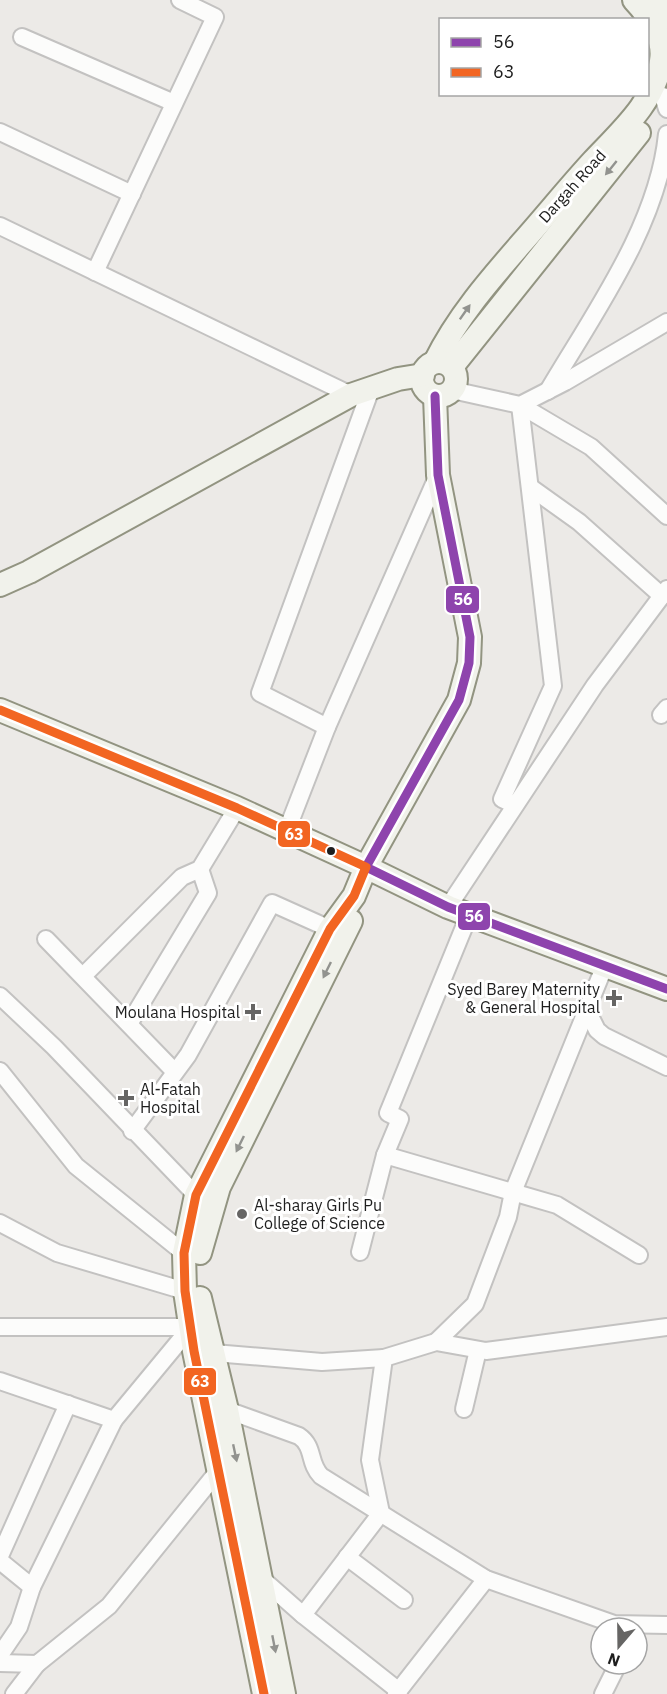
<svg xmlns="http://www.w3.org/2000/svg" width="667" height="1694" font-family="'IBM Plex Sans',sans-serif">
	<rect width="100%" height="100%" fill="#eceae7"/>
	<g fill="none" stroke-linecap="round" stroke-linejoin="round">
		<!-- minor casing -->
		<g stroke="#c3c2c1" stroke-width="20">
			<g id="minor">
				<path d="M22,37l152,66"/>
				<path d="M663,96l4,13"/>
				<path d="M0,132l132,62"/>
				<path d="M0,226l351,169"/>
				<path d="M95,272l120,-255 -35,-17"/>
				<path d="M452,390l68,15 45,-23 102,-60"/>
				<path d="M548,391c46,-78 110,-166 119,-257"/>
				<path d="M520,405l71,42 76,69"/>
				<path d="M530,487l49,35 83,74"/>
				<path d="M661,715l6,-7"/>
				<path d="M327,727l-67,-34 112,-307"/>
				<path d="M515,805l-13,-6 51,-113 -33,-281"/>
				<path d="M287,830l40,-103 111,-252"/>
				<path d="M448,907l147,-222 72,-96"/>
				<path d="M46,939l129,133"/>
				<path d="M83,976l99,-99 18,-8 37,-61"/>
				<path d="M0,996l54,51 142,148"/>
				<path d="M587,1010l10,20 7,6 63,31"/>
				<path d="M129,1024l79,-131 -8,-24"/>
				<path d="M0,1071l76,95 108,87"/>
				<path d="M132,1131l56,-76 84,-152 58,26"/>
				<path d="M385,1155l15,-36 -12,-6 81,-198"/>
				<path d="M0,1223l57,30 128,38"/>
				<path d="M360,1252l25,-97 172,50 82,50"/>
				<path d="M0,1327h191"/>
				<path d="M436,1342l39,-38 33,-87 5,-25 92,-227"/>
				<path d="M202,1352l120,10 62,-4"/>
				<path d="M0,1381l114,39 77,-93"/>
				<path d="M464,1409l14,-59"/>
				<path d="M227,1410l72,26c16,11 9,27 22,40l165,103 128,45 53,1"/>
				<path d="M0,1556l68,-152"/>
				<path d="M347,1557l57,43"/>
				<path d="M0,1561l32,26"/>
				<path d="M261,1578l42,37 78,-102 -11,-53 14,-102 52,-16 50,9 181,-24"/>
				<path d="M303,1615l96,76"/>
				<path d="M0,1655l19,-28 13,-40 82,-167"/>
				<path d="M0,1663l37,1 72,-58 110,-136"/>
				<path d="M14,1694l23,-30"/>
				<path d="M396,1694l90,-115"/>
				<path d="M603,1694l15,-30"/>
			</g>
		</g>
		<!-- secondary casing -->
		<g stroke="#929481" stroke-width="26">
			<g id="secondary">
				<path d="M654,0l13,18"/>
				<path d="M435,362c23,-47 58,-86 92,-125 22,-25 43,-51 66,-76 27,-29 62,-59 68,-100 4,-23 -12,-45 -27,-61"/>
				<circle cx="439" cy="379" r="17"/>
				<path d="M452,367l187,-234"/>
				<path d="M435,396l3,79 32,162 -1,26 -10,37 -93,167 82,40 219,82"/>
				<path d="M0,585l29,-13 322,-177 47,-16 25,-4"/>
				<path d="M0,710l237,98 129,59 -12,29 -24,33 -134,266 -12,58 1,38 9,60 70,343"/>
				<path d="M200,1253l19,-66 132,-266"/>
				<path d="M200,1298l27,112 57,284"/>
			</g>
		</g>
		<!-- minor -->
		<use href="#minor" stroke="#fcfcfb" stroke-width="16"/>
		<!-- secondary -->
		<use href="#secondary" stroke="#f1f2eb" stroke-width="22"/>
		<!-- bus-1 casing -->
		<g stroke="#fff" stroke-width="14">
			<path id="bus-1" d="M435,396l3,79 32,162 -1,26 -10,37 -93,167 82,40 219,82"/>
		</g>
		<!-- bus-2 casing -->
		<g stroke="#fff" stroke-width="14">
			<path id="bus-2" d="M0,710l237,98 129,59 -12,29 -24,33 -134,266 -12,58 1,38 9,60 70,343"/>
		</g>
		<!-- bus-1 -->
		<use href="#bus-1" stroke="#8e44ad" stroke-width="9"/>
		<!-- bus-2 -->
		<use href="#bus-2" stroke="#f26522" stroke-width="9"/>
	</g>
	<!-- one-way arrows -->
	<defs><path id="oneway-solid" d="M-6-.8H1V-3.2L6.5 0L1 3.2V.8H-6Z" transform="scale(1.5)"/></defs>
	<g fill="#92938f">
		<use href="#oneway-solid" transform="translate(611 168) rotate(129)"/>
		<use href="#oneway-solid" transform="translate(465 312) rotate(-55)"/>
		<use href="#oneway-solid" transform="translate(327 970) rotate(116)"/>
		<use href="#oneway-solid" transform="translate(240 1144) rotate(116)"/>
		<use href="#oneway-solid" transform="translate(235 1453) rotate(78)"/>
		<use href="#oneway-solid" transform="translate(274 1644) rotate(79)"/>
	</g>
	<!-- markers -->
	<circle fill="#1e1e1e" stroke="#fff" stroke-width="2" cx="331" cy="851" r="5"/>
	<g fill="#666564" stroke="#fff" stroke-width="2">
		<path d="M611 989h6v6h6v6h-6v6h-6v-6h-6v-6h6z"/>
		<path d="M250 1003h6v6h6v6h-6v6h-6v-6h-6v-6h6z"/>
		<path d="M123 1089h6v6h6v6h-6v6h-6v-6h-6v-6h6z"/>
		<circle cx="242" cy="1214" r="6"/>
	</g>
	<g text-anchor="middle" stroke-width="6" stroke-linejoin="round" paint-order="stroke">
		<!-- street labels -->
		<g font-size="16" fill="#1e1e1e" stroke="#fff">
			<text transform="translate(572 186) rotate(-48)" y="6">Dargah Road</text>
		</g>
		<!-- poi labels -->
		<g font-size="16" fill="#1e1e1e" stroke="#fff" text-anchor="end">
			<text x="600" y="995">Syed Barey Maternity<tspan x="600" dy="18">&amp; General Hospital</tspan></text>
			<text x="240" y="1018">Moulana Hospital</text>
			<text x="140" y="1095" text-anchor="start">Al-Fatah<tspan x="140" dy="18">Hospital</tspan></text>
			<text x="254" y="1211" text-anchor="start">Al-sharay Girls Pu<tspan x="254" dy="18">College of Science</tspan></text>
		</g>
	</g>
	<g stroke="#fff" stroke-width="2">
		<rect x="445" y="585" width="35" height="29" rx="6" fill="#8e44ad"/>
		<rect x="277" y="820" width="34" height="28" rx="6" fill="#f26522"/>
		<rect x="457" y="902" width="34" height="29" rx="6" fill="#8e44ad"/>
		<rect x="183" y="1367" width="34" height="29" rx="6" fill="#f26522"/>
	</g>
	<g font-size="16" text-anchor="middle" font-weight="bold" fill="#fff">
		<text x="463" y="605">56</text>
		<text x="294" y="840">63</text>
		<text x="474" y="922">56</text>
		<text x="200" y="1387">63</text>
	</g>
	<!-- legend -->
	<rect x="439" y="18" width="210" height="78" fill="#ffffff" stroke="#a5a5a5" stroke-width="1.5"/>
	<rect x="451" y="38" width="30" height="9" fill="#8e44ad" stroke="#a5a5a5" stroke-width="1.5"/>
	<text x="493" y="48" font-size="18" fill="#1e1e1e">56</text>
	<rect x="451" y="68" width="30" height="9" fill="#f26522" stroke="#a5a5a5" stroke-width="1.5"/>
	<text x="493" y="78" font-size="18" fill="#1e1e1e">63</text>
	<!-- north arrow -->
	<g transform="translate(619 1646) rotate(200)"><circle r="28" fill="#ffffff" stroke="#a5a5a5" stroke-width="1.5"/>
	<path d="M0-4.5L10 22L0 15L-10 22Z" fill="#666564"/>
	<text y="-9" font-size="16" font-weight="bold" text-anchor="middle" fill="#1e1e1e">N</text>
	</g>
</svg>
